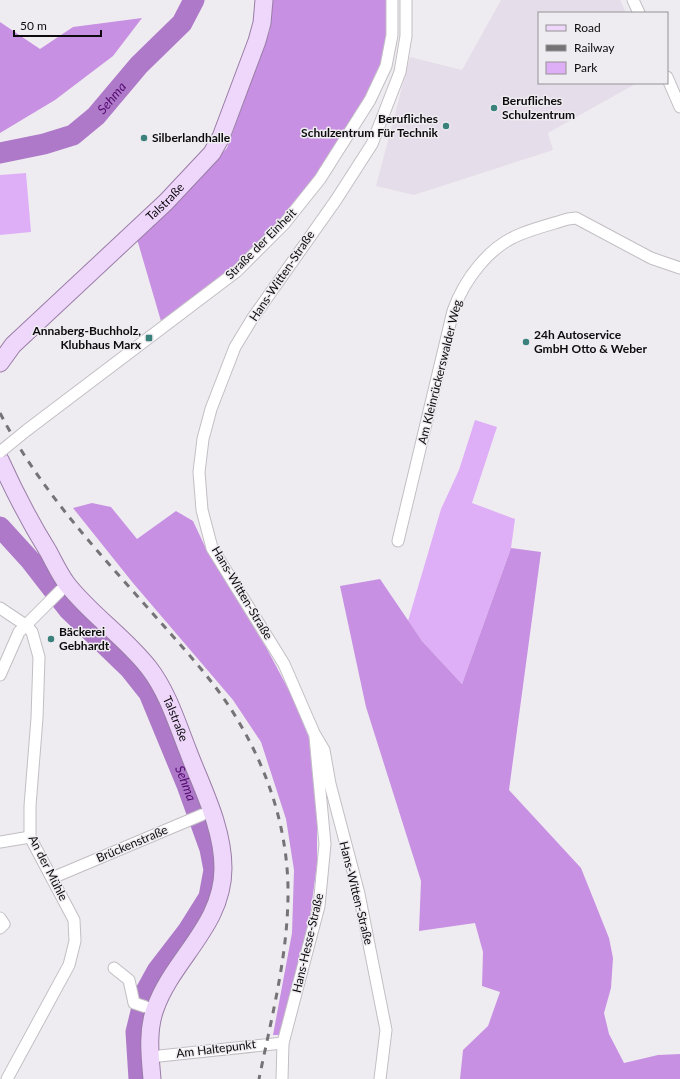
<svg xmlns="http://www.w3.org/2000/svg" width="680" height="1079" font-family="Lato,sans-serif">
	<rect width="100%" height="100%" fill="#efecf1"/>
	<!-- built -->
	<path fill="#e5dde9" d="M501,0h119l6,13h-87v70h98l-89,50 5,17 -139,45 -38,-9 34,-129 52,13z"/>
	<!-- green -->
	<g fill="#deaff6">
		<path d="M26,173l5,59 -31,3v-60z"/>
		<path d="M475,420l22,7 -25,76 43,16 -4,29 -49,136 -40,-43 -14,-20 33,-112 18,-39z"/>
	</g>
	<!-- forest -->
	<g fill="#c790e2">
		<path d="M272,0h120v35l-22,65 -86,124 -121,104 -26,-89 33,-30 57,-61 43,-118z"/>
		<path d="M142,18l-29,38 -58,44 -55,33v-111l40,27 33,-22z"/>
		<path d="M92,503l19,4 26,32 39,-28 17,10 15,32 59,96 26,49 16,40 8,81v46l-9,65 -29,105h-6l19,-102 2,-63 -8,-51 -25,-77 -28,-42 -100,-117 -60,-75z"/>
		<path d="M511,548l30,4 -32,238 72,78 28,70 4,20 -2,30 -7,25 5,21 15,29 34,-8 22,-1v25h-220l3,-29 25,-24 12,-34 -18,-6 1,-34 -8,-29 -56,8 2,-50 -55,-174 -26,-121 40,-7 42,62 40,43z"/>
	</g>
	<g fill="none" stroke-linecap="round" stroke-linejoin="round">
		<!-- river -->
		<g stroke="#ae79c9" stroke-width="21">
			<path id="s1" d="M0,153l44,-9 29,-9 23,-19 43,-51 43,-42 12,-23"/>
			<path id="s2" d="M0,527l31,34 38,49 61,59 19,24 38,92 23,64 4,21 -5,27 -22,35 -30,39 -11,20 -10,41 3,47"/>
		</g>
		<!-- minor casing -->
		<g stroke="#c2bec4" stroke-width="13">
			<g id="minor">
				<path d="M633,0l6,13"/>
				<path d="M667,77l13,30"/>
				<path d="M27,430l210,-159 47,-47 36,-45 50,-79 16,-34 6,-31v-35"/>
				<path d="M398,541l55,-230c11,-31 36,-65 68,-77 15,-6 31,-10 47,-15l8,-1 75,40 29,10"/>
				<path d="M0,608l27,18 5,6 7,25 -2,61 -7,88v31l44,83 1,21 -6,24 -62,114"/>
				<path d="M0,675l19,-43 48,-48"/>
				<path d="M0,842l30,-5"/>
				<path d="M52,878l159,-67"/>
				<path d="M0,918l4,6 -4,4"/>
				<path d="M114,968l15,12 5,23 21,7"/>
				<path d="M150,1057l133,-14"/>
				<path d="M282,1079l1,-36 36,-137 6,-62 -10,-107"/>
				<path d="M380,1079l6,-49 -27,-136 -29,-110 -6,-34 -10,-17 -30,-69 -72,-116 -10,-38 -3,-38 4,-33 8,-30 24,-62 17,-28 84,-119 36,-56 28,-72 6,-36v-36"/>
			</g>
		</g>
		<!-- primary casing -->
		<g stroke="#997da6" stroke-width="19">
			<g id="primary">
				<path id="s3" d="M0,363l13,-18 153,-143 46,-49 9,-16 36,-96 5,-18 2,-23"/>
				<path id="s4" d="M0,460c14,31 30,62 48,91 6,11 12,24 19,33 24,31 58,53 82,84 18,23 28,55 39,83 14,37 35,76 35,117 0,58 -50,90 -68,141 -8,22 -5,47 -3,70"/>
			</g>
		</g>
		<!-- minor -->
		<use href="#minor" stroke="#fff" stroke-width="11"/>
		<!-- primary -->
		<use href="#primary" stroke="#efd6fb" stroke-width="17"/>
		<!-- rail -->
		<path stroke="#757376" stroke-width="3" stroke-dasharray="7 7" stroke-linecap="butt" d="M0,413c41,80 104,145 163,212 27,31 56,62 77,99 31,53 49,112 48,174 -1,61 -17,122 -29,181"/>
		<!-- minor-bridge casing -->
		<g stroke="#c2bec4" stroke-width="13" stroke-linecap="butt">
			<path id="minor-bridge" d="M0,452l27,-22"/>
		</g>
		<!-- minor-bridge -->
		<use href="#minor-bridge" stroke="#fff" stroke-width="11"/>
	</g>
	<!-- markers -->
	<g fill="#3a817c" stroke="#efecf1" stroke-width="1.5">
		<circle cx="494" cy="108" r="4"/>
		<circle cx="446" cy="126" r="4"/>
		<circle cx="144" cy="138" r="4"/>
		<rect x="145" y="334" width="8" height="8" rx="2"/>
		<circle cx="526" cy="342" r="4"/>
		<circle cx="51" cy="639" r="4"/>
	</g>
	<g text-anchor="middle" stroke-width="3" stroke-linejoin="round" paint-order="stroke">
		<!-- poi labels -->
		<g font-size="12" font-weight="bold" fill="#0d0b0d" stroke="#efecf1" text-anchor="start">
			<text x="502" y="105">Berufliches<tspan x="502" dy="14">Schulzentrum</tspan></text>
			<text x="438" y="123" text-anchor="end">Berufliches<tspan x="438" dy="14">Schulzentrum Für Technik</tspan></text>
			<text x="152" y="142">Silberlandhalle</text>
			<text x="141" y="335" text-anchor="end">Annaberg-Buchholz,<tspan x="141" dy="14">Klubhaus Marx</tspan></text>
			<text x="534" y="339">24h Autoservice<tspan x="534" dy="14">GmbH Otto &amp; Weber</tspan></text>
			<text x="59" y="636">Bäckerei<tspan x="59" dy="14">Gebhardt</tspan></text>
		</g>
		<!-- street labels -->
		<g font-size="12" fill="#0d0b0d" stroke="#efecf1">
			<text dy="4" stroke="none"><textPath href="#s3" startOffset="231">Talstraße</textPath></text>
			<text transform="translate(261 244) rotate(-45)" y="4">Straße der Einheit</text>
			<text transform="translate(282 276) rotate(-56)" y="4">Hans-Witten-Straße</text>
			<text transform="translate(440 372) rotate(-76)" y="4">Am Kleinrückerswalder Weg</text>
			<text transform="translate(242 593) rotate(59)" y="4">Hans-Witten-Straße</text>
			<text dy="4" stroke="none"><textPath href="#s4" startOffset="316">Talstraße</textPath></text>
			<text transform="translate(132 844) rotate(-23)" y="4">Brückenstraße</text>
			<text transform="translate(48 868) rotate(63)" y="4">An der Mühle</text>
			<text transform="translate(356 893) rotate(76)" y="4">Hans-Witten-Straße</text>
			<text transform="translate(308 943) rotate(-77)" y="4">Hans-Hesse-Straße</text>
			<text transform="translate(216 1049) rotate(-7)" y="4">Am Haltepunkt</text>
		</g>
		<!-- water labels -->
		<g font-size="13" font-style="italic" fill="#540a70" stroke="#efecf1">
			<text dy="5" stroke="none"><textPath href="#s1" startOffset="129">Sehma</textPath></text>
			<text dy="5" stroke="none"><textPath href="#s2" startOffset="321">Sehma</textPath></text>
		</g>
	</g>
	<!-- legend -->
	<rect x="538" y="12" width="130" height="72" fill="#efecf1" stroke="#959296"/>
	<rect x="546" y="25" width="20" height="6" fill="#efd6fb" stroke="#959296"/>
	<text x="574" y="32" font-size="12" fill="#0d0b0d">Road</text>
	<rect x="546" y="45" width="20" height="6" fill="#757376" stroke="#959296"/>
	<text x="574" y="52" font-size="12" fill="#0d0b0d">Railway</text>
	<rect x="546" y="62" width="20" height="12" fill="#deaff6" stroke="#959296"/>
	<text x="574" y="72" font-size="12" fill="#0d0b0d">Park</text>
	<!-- scale -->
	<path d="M14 30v6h87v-6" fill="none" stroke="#0d0b0d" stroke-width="2"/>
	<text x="20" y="30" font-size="12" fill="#0d0b0d" stroke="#efecf1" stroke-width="3" paint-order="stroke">50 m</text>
</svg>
